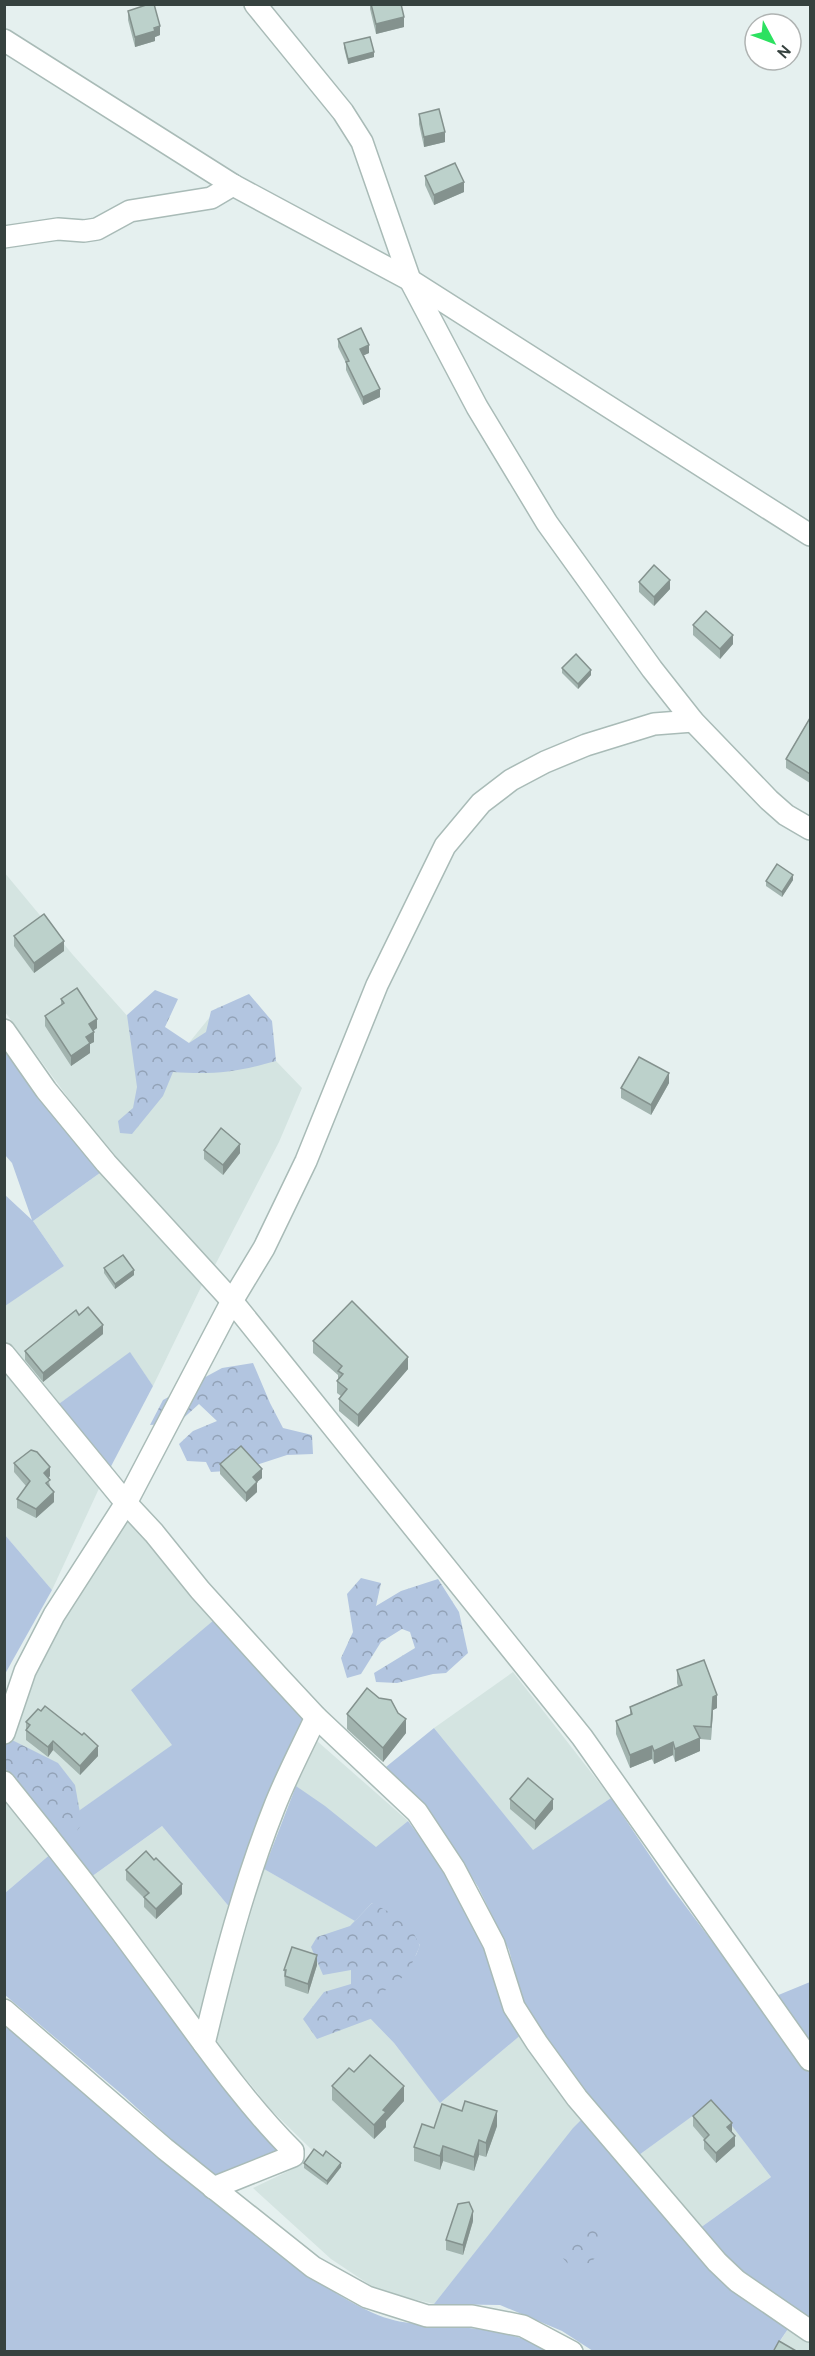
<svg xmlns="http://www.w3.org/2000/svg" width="815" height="2356" font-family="Cabin,sans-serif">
	<defs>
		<pattern id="forest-crowns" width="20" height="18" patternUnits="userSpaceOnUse" patternTransform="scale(1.5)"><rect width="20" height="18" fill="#b2c5e0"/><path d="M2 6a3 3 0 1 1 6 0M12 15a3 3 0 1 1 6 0" fill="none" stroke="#92a2b7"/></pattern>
	</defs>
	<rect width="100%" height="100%" fill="#e5f0ef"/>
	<!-- residential -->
	<g fill="#d4e4e1">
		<path d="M4,872l69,83 98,110 47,-58 58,54 26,27 -23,54 -66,127 -108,-121 -100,-136z"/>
		<path d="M104,1170l98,115 -49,101 -23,-33 -74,53 -51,-63 -1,-37 60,-40 -31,-45z"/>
		<path d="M4,1365l98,117 -50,108 -47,-55z"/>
		<path d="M114,1500l100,120 -41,125 -120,84 -48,-61v-63l58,-105z"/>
		<path d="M513,1672l98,126 -78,53 -99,-123z"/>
		<path d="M317,1741l91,80 -32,27 -80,-62z"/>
		<path d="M4,1793l49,59 -48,41h-1z"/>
		<path d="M162,1826l69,83 -32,116 -108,-148z"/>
		<path d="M264,1869l152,86 -54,55 32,33 46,59 82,-68 61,84 -149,186 -55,-13 -48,-32 -78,-71 44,-21 16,-16 -47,-46 -9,-13 -44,-51z"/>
		<path d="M713,2100l58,77 -71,51 -61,-73z"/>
		<path d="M790,2326l20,13v12l-37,1z"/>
	</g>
	<!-- green -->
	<g fill="#b2c5e0">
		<path d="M5,1045l99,125 -71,51 31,45 -59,40 -1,-112 28,26 -20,-57 -7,-8z"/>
		<path d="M130,1352l23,34 -46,88 -51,-68z"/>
		<path d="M5,1535l47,55 -47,84z"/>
		<path d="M214,1620l87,91 3,12 -73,186 -69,-83 -71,51 -38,-48 119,-84 -41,-55z"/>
		<path d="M434,1728l99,122 78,-52 58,86 141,188v248l-73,-52 -37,-40 71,-51 -58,-76 -74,54 -46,-52 -69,-95 -15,-58 -31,-63 -24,-39 -73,-77z"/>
		<path d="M296,1786l29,20 51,41 32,-26 29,39 51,85 34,89 -82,69 -46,-60 -32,-33 54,-55 4,-10 -48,-42 -17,18 -91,-52z"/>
		<path d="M53,1852l229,298 -69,28 -88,-81 -120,-102v-102z"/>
		<path d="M810,1982v59l-34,-45z"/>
		<path d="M4,2021c76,64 150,128 226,190 46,37 89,78 143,102 29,13 54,11 85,14 35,3 63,8 95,24h-548z"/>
		<path d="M583,2118l207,208 -17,25h-180l-31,-20 -62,-26 -66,-1 139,-176z"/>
	</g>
	<!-- forest -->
	<g fill="url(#forest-crowns)">
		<path d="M155,990l23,9 -13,28 24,16 17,-11 5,-21 38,-17 23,27 4,40c-39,11 -62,14 -103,11l-10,24 -31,38 -12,-1 -2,-12 15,-13 4,-21 -10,-72z"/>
		<path d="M253,1363l17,40 13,25 29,7 1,19 -26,1 -46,15 -30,2 -5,-10 -19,-1 -8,-17 14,-13 24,-10 -18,-17 -21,19 -28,2 13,-25 59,-32z"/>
		<path d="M361,1578l20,5 -5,23 25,-15 37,-12 21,33 9,41 -22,20 -13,1 -36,9 -21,-1 -2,-9 41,-25 -5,-16 -8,-3 -21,13 -20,32 -14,4 -6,-20 12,-26 -6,-38z"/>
		<path d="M10,1739l48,24 17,22 7,39 -6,8 -23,-3 -48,-61v-22z"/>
		<path d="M372,1903l36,19 12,24 -13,28 -24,18 -10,26 -56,21 -14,-20 21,-27 27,-8v-14l-28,5 -12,-28 6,-10 33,-11z"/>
		<path d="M588,2225l13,7 -3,24 -9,7 -20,2 -8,-9 10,-16z"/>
	</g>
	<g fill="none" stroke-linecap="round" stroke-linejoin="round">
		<!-- minor casing -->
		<g stroke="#a9bbb7" stroke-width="24">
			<g id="minor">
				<path d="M255,4l88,108 19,30 48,138 67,127 70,116 105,146 41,52 76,79 17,15 24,14"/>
				<path d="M4,40l229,145 177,95 400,255"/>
				<path d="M4,237l54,-8 26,2 13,-2 33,-18 81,-13 22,-13"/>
				<path d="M4,1030l42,60 60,73 126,138 350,436 228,323"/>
				<path d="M4,1354l122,149 28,30 46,57 77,85 39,42 101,95 37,56 40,76 20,63 23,36 40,55 140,164 20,19 73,50"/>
				<path d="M4,1733l21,-62 29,-56 72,-112 106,-202 32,-53 42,-87 71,-176 68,-139 36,-43 30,-23 34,-18 41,-17 68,-21 39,-3"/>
				<path d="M4,1782c53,65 104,131 153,198 43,58 85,120 136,171v5l-80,32"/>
				<path d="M4,2010l161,139 148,118 54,30 60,19h45l51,10 49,26"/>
				<path d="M204,2044c19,-80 40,-160 70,-236 12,-31 28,-61 42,-91"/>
			</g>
		</g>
		<!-- minor -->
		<use href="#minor" stroke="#fff" stroke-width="21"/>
	</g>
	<!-- wall -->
	<g fill="#a2b4af">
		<path d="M370,4h31l3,23 -28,7 -6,-25z"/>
		<path d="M128,11l32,24 -5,2v4l-20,6 -7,-27z"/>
		<path d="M344,43l30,14 -26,7 -4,-16z"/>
		<path d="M419,114l26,28 -21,5 -5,-23z"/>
		<path d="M425,176l39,16 -30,13 -9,-20z"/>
		<path d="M338,339l31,14 -5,2 16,42 -17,8 -17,-35v-7l-8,-16z"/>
		<path d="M639,582l31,7 -16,17 -15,-14z"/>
		<path d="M693,625l40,19 -13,15 -27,-24z"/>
		<path d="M562,668l29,7 -13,14 -16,-16z"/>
		<path d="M810,718v65l-24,-15v-9z"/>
		<path d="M793,880l-11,17 -16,-11v-5z"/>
		<path d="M14,936l50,15 -30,22 -20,-27z"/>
		<path d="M61,999l36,29 -4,3 1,11 -4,2v9l-19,13 -26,-40v-10l16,-11z"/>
		<path d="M669,1083l-18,32 -30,-17v-10z"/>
		<path d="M204,1150l36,3 -17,22 -19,-16z"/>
		<path d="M104,1268l30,7 -19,14 -11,-16z"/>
		<path d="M79,1315l24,19 -60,48 -18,-22v-9z"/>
		<path d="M313,1341l95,28 -50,58 -19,-16v-12l2,-3 -4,-3v-12l1,-2v-4l-25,-22z"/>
		<path d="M14,1463l36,13 -2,2 6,24 -18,16 -19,-10v-9l9,-13 -12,-14z"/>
		<path d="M220,1464l42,14 -5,4v10l-11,10 -26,-28z"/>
		<path d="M677,1670l40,38 -4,2 -2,30 -11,-1v12l-25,11 -2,-7 -19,9 -2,-5 -22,9 -14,-34v-13l14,-6v-8l48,-21 -1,-3z"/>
		<path d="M347,1714l59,19 -23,29 -36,-33z"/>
		<path d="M26,1722l72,34 -18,19 -27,-25 -5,7 -22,-17z"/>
		<path d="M510,1799l43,10 -18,21 -25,-21z"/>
		<path d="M126,1870l56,24 -26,25 -12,-12v-9l-18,-18z"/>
		<path d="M317,1965l-9,29 -23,-8 -1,-16z"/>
		<path d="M354,2072l50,29 -18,20v6l-12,12 -42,-39v-14z"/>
		<path d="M693,2116l42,30 -19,17 -12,-14v-10l-11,-13z"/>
		<path d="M497,2126l-11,31 -7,-2 -5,16 -31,-10 -3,9 -26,-9v-14l20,-19z"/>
		<path d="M323,2156l18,11 -14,18 -23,-17v-5z"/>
		<path d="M473,2221l-10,34 -17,-5v-10z"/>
	</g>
	<!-- shaded-wall -->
	<g fill="#84928e">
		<path d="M404,17v10l-28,7v-10z"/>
		<path d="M160,26v9l-5,2v4l-20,6v-10z"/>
		<path d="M374,52v5l-26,7v-5z"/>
		<path d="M445,132v10l-21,5v-10z"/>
		<path d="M464,182v10l-30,13v-10z"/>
		<path d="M369,345v8l-9,4v-8z"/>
		<path d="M380,389v8l-17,8v-8z"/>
		<path d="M670,580v9l-16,17v-9z"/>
		<path d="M733,635v9l-13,15v-10z"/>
		<path d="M591,670v5l-13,14v-5z"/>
		<path d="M793,875v5l-11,17v-5z"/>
		<path d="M64,941v10l-30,22v-10z"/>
		<path d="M97,1019v9l-8,6v-10z"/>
		<path d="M94,1032v10l-4,2v9l-19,13v-10l15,-19z"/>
		<path d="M669,1073v10l-18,32v-10z"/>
		<path d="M240,1144v9l-17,22v-10z"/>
		<path d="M134,1270v5l-19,14v-5z"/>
		<path d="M103,1325v9l-60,48v-9z"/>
		<path d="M408,1357v12l-50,58v-12z"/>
		<path d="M50,1467v9l-6,6v-9z"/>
		<path d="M262,1469v9l-5,4v10l-11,10v-9l7,-16z"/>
		<path d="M54,1492v10l-18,16v-9z"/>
		<path d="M717,1695v13l-4,2 -2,30 2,-43z"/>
		<path d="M406,1719v14l-23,29v-14z"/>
		<path d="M700,1738v13l-25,11v-13z"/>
		<path d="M53,1741v9l-5,7v-10z"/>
		<path d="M673,1742v13l-19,9v-13z"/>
		<path d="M98,1746v10l-18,19v-9z"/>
		<path d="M652,1746v13l-22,9v-13z"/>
		<path d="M553,1799v10l-18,21v-9z"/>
		<path d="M182,1884v10l-26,25v-10z"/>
		<path d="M317,1955v10l-9,29v-10z"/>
		<path d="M404,2086v15l-18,20v6l-12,12v-14l9,-15z"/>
		<path d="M497,2111v15l-11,31v-14z"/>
		<path d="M732,2123v10l-5,-6z"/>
		<path d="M735,2136v10l-19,17v-10z"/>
		<path d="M479,2140v15l-5,16v-14z"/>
		<path d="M443,2146v15l-3,9v-14z"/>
		<path d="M341,2163v4l-14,18v-4z"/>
		<path d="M473,2211v10l-10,34v-10z"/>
	</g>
	<!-- building -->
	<g fill="#bcd1cb" stroke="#84928e" stroke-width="1.5">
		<path d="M149,4h5l6,22 -6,2 1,3 -20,6 -7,-26z"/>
		<path d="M371,4h30l3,13 -28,7z"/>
		<path d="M370,37l4,15 -26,7 -4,-16z"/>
		<path d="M439,109l6,23 -21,5 -5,-23z"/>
		<path d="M455,163l9,19 -30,13 -9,-19z"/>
		<path d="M361,328l8,17 -9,4 20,40 -17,8 -17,-35 3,-1 -11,-22z"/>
		<path d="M654,565l16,15 -16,17 -15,-15z"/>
		<path d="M706,611l27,24 -13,14 -27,-24z"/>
		<path d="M576,654l15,16 -13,14 -16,-16z"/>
		<path d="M810,718v56l-24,-15z"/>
		<path d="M777,864l16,11 -11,17 -16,-11z"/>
		<path d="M44,914l20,27 -30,22 -20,-27z"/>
		<path d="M77,988l20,31 -8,5 5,8 -8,5 4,6 -19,13 -26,-40 19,-13 -3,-4z"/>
		<path d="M639,1057l30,16 -18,32 -30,-17z"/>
		<path d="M221,1128l19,16 -17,21 -19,-15z"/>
		<path d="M123,1255l11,15 -19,14 -11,-16z"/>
		<path d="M352,1301l56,56 -50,58 -19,-16 8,-10 -10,-8 6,-7 -5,-3 4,-5 -29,-25z"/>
		<path d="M88,1307l15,18 -60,48 -18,-22 51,-41 3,5z"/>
		<path d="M241,1446l21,23 -9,8 4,5 -11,11 -26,-29z"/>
		<path d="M31,1450l6,2 13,15 -6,6 6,7 -4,3 8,9 -18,17 -19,-10 13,-18 -16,-18z"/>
		<path d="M704,1660l13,35 -4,2 -2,30 -17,-1 6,12 -25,11 -2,-7 -19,9 -2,-5 -22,9 -14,-34 16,-7 -2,-7 52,-22 -5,-15z"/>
		<path d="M367,1688l12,10 12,2 7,13 8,6 -23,29 -36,-34z"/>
		<path d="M45,1706l37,29 2,-2 14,13 -18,20 -27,-25 -5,6 -22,-17 4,-5 -4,-3 12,-13 3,2z"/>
		<path d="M528,1778l25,21 -18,22 -25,-22z"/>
		<path d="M146,1851l8,9 2,-2 26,26 -26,25 -12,-12 5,-4 -23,-23z"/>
		<path d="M292,1947l25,8 -9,29 -23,-8 1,-6h-2z"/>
		<path d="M370,2055l34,31 -21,24 3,2 -12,13 -42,-39 17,-18 5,4z"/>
		<path d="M711,2100l21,23 -5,4 8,9 -19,17 -12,-13 5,-5 -16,-19z"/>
		<path d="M465,2101l32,10 -11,32 -7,-3 -5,17 -31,-11 -3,10 -26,-9 8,-23 12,4 8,-24 20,7z"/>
		<path d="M314,2149l9,7 3,-5 15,12 -14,18 -23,-18z"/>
		<path d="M469,2202l4,9 -10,34 -17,-5 12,-36z"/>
		<path d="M779,2341l19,11h-25z"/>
	</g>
	<!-- border -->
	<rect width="815" height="2356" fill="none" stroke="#36423f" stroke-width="12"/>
	<!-- north arrow -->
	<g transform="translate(773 42) rotate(131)"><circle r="28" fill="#ffffff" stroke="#afb3b2" stroke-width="1.5"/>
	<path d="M0-4.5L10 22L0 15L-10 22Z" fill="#2ce160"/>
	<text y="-9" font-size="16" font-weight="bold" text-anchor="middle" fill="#36423f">N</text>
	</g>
</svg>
